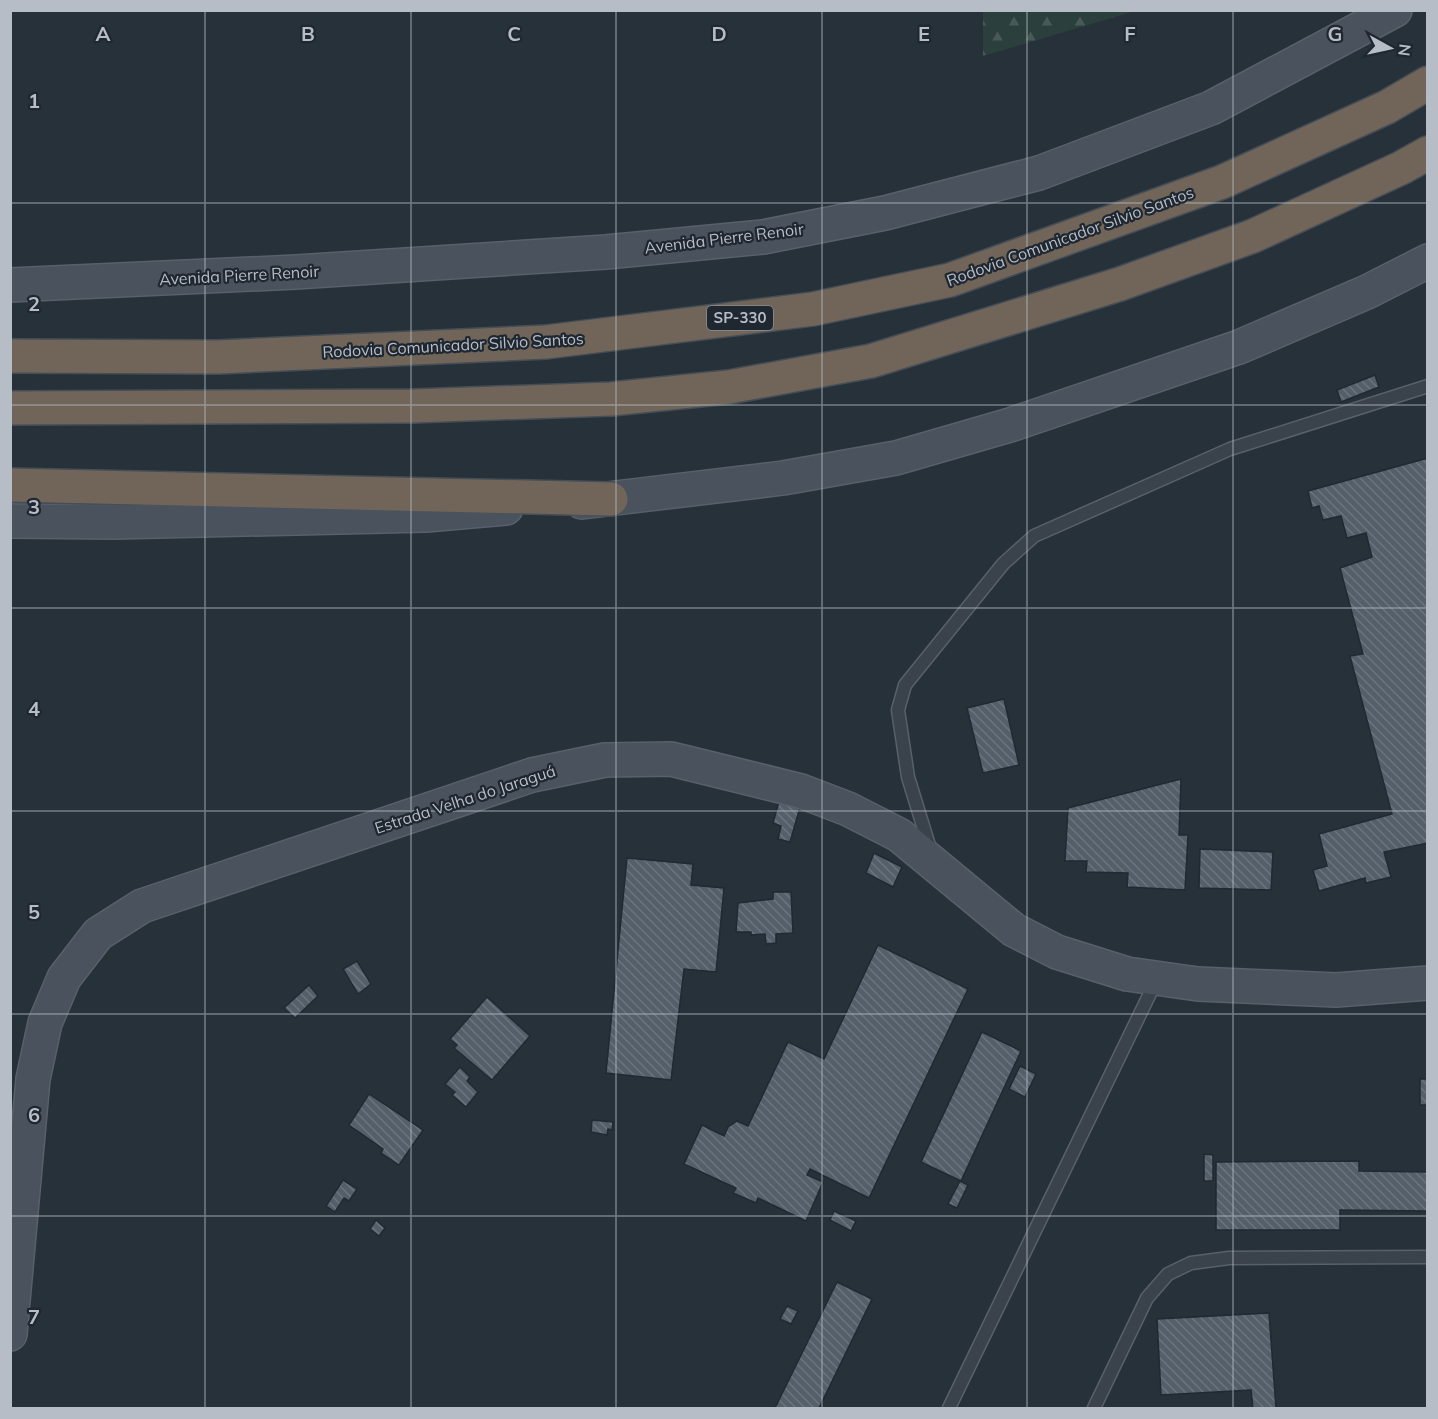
<svg xmlns="http://www.w3.org/2000/svg" width="1438" height="1419" font-family="Mulish,sans-serif">
	<defs>
		<pattern id="forest-firs" width="22" height="20" patternUnits="userSpaceOnUse" patternTransform="scale(1.5)"><rect width="22" height="20" fill="#2b3f3d"/><path d="M5 1l3.5 6h-7zM16 11l3.5 6h-7z" fill="#485958"/></pattern>
		<pattern id="building-back-hatch" width="6" height="6" patternUnits="userSpaceOnUse" patternTransform="scale(1.5)"><rect width="6" height="6" fill="#545f6a"/><path d="M-1 5l2 2M0 0l6 6M5-1l2 2" fill="none" stroke="#6a747e"/></pattern>
	</defs>
	<rect width="100%" height="100%" fill="#27313a"/>
	<!-- forest -->
	<path fill="url(#forest-firs)" d="M983,11v-1l152,1 -152,45z"/>
	<!-- building -->
	<g fill="url(#building-back-hatch)" stroke="#212932" stroke-width="1.5">
		<path d="M1375,375l4,12 -38,15 -4,-12z"/>
		<path d="M1428,458v385l-44,9 7,25 -25,6 -1,-5 -46,13 -6,-21 14,-4 -8,-32 73,-20 -42,-158 13,-2 -23,-86 32,-11 -6,-24 -19,5 -6,-22 -18,4 -4,-14 -7,2 -4,-17z"/>
		<path d="M1004,699l15,66 -36,8 -16,-65z"/>
		<path d="M1181,779l-2,56h9l-3,55 -58,-3 1,-14 -42,-1 1,-11h-22l3,-53z"/>
		<path d="M780,798l21,6 -11,38 -12,-3 3,-13 -8,-3z"/>
		<path d="M1200,849l73,3 -2,38 -72,-2z"/>
		<path d="M874,853l28,14 -9,20 -27,-14z"/>
		<path d="M627,858l66,6 -2,21 33,3 -8,84 -32,-3 -13,111 -65,-7z"/>
		<path d="M773,892h18l2,41 -17,1v9l-10,1 -1,-10 -14,1v-3h-15l2,-29 35,-4z"/>
		<path d="M878,945l90,44 -99,209 -59,-29 -3,6 16,7 -17,39 -48,-23 -2,5 -23,-10 3,-5 -52,-24 18,-39 22,11 4,-9 9,-6 11,5 40,-84 36,17z"/>
		<path d="M357,961l14,23 -13,10 -15,-25z"/>
		<path d="M309,985l9,11 -23,22 -11,-10z"/>
		<path d="M487,997l43,39 -38,44 -38,-32 3,-3 -7,-6z"/>
		<path d="M982,1032l39,19 -60,130 -40,-19z"/>
		<path d="M1020,1066l16,8 -11,23 -16,-8z"/>
		<path d="M460,1067l10,10 -3,4 11,11 -12,15 -14,-12 3,-3 -10,-8z"/>
		<rect x="1420" y="1079" width="8" height="26"/>
		<path d="M369,1094l54,36 -24,35 -18,-12 2,-4 -34,-24z"/>
		<path d="M592,1120l21,2 -1,8 -4,-1 -1,6 -16,-3z"/>
		<path d="M1204,1154l9,1v26h-9z"/>
		<path d="M1359,1161v10l69,1v39l-88,-1v20h-124v-68z"/>
		<path d="M343,1180l14,9 -8,12 -5,-3 -9,14 -9,-6z"/>
		<path d="M960,1181l8,4 -11,23 -9,-4z"/>
		<path d="M834,1211l22,10 -5,10 -21,-11z"/>
		<path d="M376,1220l9,8 -6,8 -9,-7z"/>
		<path d="M837,1282l35,17 -53,109h-44z"/>
		<path d="M787,1306l11,5 -7,13 -11,-5z"/>
		<path d="M1269,1313l7,95h-23l-2,-18 -90,5 -4,-76z"/>
	</g>
	<g fill="none" stroke-linecap="round" stroke-linejoin="round">
		<!-- lane casing -->
		<g stroke="#586069" stroke-width="15">
			<g id="lane">
				<path d="M931,852l-23,-75 -10,-67 7,-25 98,-121 31,-28 196,-87 198,-63"/>
				<path d="M949,1408l208,-429"/>
				<path d="M1094,1408l53,-110 21,-24 23,-11 38,-5 199,-1"/>
			</g>
		</g>
		<!-- secondary casing -->
		<g stroke="#586069" stroke-width="36">
			<g id="secondary">
				<path d="M10,285l286,-13 310,-20 157,-15 122,-24 154,-40 172,-65 184,-98"/>
				<path d="M582,502l201,-24 113,-20 114,-33 229,-78 128,-55 61,-31"/>
				<path d="M10,521l105,1 311,-7 80,-7"/>
				<path d="M10,1334l23,-255 12,-56 19,-45 34,-44 44,-28 390,-131 73,-15 66,-1 130,32 47,18 51,26 115,95 43,22 70,22 71,10 138,6 92,-7"/>
			</g>
		</g>
		<!-- highway casing -->
		<g stroke="#454d56" stroke-width="36">
			<g id="highway">
				<path d="M10,356l208,1 328,-15 267,-33 137,-29 272,-98 165,-75 41,-24"/>
				<path d="M10,408l403,-2 198,-7 118,-12 142,-26 249,-77 133,-48 148,-68 27,-15"/>
				<path d="M10,485l601,14"/>
			</g>
		</g>
		<!-- lane -->
		<use href="#lane" stroke="#3a424b" stroke-width="12"/>
		<!-- secondary -->
		<use href="#secondary" stroke="#49525d" stroke-width="33"/>
		<!-- highway -->
		<use href="#highway" stroke="#706558" stroke-width="33"/>
	</g>
	<!-- grid -->
	<path fill="none" stroke="#b6bdc6" stroke-width="1.5" stroke-opacity="0.55" d="M205,10v1398M411,10v1398M616,10v1398M822,10v1398M1027,10v1398M1233,10v1398M10,203h1418M10,405h1418M10,608h1418M10,811h1418M10,1014h1418M10,1216h1418"/>
	<g text-anchor="middle" stroke-width="4.5" stroke-linejoin="round" paint-order="stroke">
		<!-- shield labels -->
		<rect fill="#1f2730" stroke="#899099" stroke-width="1.5" x="707" y="306" width="66" height="24" rx="4.5"/>
		<g font-size="15" font-weight="bold" fill="#b6bdc6">
			<text x="740" y="323">SP-330</text>
		</g>
		<!-- street labels -->
		<g font-size="16" fill="#b6bdc6" stroke="#1f2730">
			<text transform="translate(1070 236) rotate(-20)" y="6">Rodovia Comunicador Silvio Santos</text>
			<text transform="translate(724 238) rotate(-7)" y="6">Avenida Pierre Renoir</text>
			<text transform="translate(239 275) rotate(-3)" y="6">Avenida Pierre Renoir</text>
			<text transform="translate(453 345) rotate(-3)" y="6">Rodovia Comunicador Silvio Santos</text>
			<text transform="translate(465 799) rotate(-18)" y="6">Estrada Velha do Jaraguá</text>
		</g>
	</g>
	<g font-size="20" text-anchor="middle" font-weight="bold" fill="#b6bdc6" stroke="#1f2730" stroke-width="4.5" stroke-linejoin="round" paint-order="stroke">
		<text x="103" y="41">A</text>
		<text x="308" y="41">B</text>
		<text x="514" y="41">C</text>
		<text x="719" y="41">D</text>
		<text x="924" y="41">E</text>
		<text x="1130" y="41">F</text>
		<text x="1335" y="41">G</text>
		<text x="34" y="108">1</text>
		<text x="34" y="311">2</text>
		<text x="34" y="514">3</text>
		<text x="34" y="716">4</text>
		<text x="34" y="919">5</text>
		<text x="34" y="1122">6</text>
		<text x="34" y="1324">7</text>
	</g>
	<!-- border -->
	<rect width="1438" height="1419" fill="none" stroke="#b6bdc6" stroke-width="24"/>
	<!-- north arrow -->
	<g transform="translate(1390 48) rotate(98)" stroke="#1f2730" stroke-width="4.5" paint-order="stroke">
	<path d="M0-4.5L10 22L0 15L-10 22Z" fill="#b6bdc6"/>
	<text y="-9" font-size="16" font-weight="bold" text-anchor="middle" fill="#b6bdc6">N</text>
	</g>
</svg>
